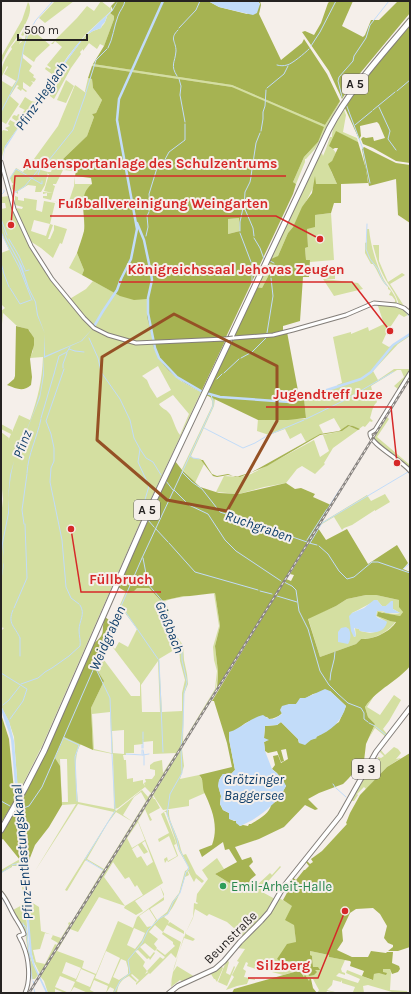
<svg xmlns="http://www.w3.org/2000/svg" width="411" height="994" font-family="Karla,sans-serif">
	<rect width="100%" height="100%" fill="#f5efea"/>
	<!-- green -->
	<g fill="#d4dfa1" fill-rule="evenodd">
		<path d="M55,1h19l-29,22 -6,-5z"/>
		<path d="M101,1l9,7 1,-2v5l-26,24 -17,21 -27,40 44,-60 8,-5 8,-3c1,-3 3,-3 4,-6 2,-4 1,-6 5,-9l4,3v3l-10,27 -4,-2 -3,5 -8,-6 -6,8v-2l-3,3 1,2 -10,14 -17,31 -8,-6 -2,1 -17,21 -22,31 -4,14v-19l1,-2 -1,-1v-5l2,-3 5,1v-1l-3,-2 5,-2 -2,-2 2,-4 9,5v-2l-7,-5 1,1 -1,-2 2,-2 3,1 1,-2 6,3 1,-2 -3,-2 3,-3 -6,-3 6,-10 6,4 4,1 13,-19 1,-3 -1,-1v-1h4l1,-3 -8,-6 1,-2 4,2 1,-1 -4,-3 15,-18 -7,-6 -2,3h-2l26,-26 10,-12 7,5z"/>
		<path d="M28,2c9,12 -13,37 -20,48 -3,5 -5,10 -7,15v-8l21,-37z"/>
		<path d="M24,29l13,5 13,11 -14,13 -2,4 -11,-8v4l9,8 -3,5 5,4 -1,2 3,2 -2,3 -3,-1 2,2 -3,4 -7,-5v6l4,3 -1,1 -4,-3 -1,2 -4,-3 2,-2 -2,-1 -7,11 9,8 -13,20 -5,-3v-38l1,-2 10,6 4,-6 -12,-7 4,-7 -1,-1 -6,12c0,-13 4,-19 11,-29l-1,-2 8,-10 3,1 -3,6 6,-5 1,-7 -3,4 -2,-1z"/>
		<path d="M93,64l139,21 93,40 15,-24v1l-25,47 -9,10h-1v3l-9,22 -3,-2 11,-25 14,-15 -54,-41 -1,13 -9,-1 4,-12 -26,-14 -140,-21z"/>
		<path d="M88,78l4,1 1,9 9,12 -6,13 -4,1 2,3 -7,19 -25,24 16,2 -2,9 -13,-1 -7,14h-3v1l2,1 -4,14 -8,-2v-2h4v-3l-4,1v-2l10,1 -9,-2 5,-17h-1v-2h3l3,-9 -11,-3 -2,10 7,2 -3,13 -4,7h-6l1,-6 -8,-1 -10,6v3l-6,-5v-4l2,-1 -2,-1 -2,-5 6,-10 7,4 7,-11 4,-2 24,-33 17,-41 11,8 -1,-2z"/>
		<path d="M66,80l8,6 -8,17 -9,-3z"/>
		<path d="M343,107l3,8 -3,17 14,6 1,4 -22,-10 -6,15 3,2 3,4c-9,18 -6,14 1,31h-22l-22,43 -5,6 -10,23 -7,7 3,2 -12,23 -6,-1 38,-82h2l-1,-1 22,-44 5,-7 1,3c3,-7 5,-13 7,-19h2c-1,-7 7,-22 11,-30z"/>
		<path d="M75,176v8h17l-9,16 1,8 -33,-7 17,3 6,-18z"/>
		<path d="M9,196l14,37 7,13 38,54 18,-11 7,-8c21,11 30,19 54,18v18l6,24h-27l26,2c10,27 24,37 49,49l-59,126 -100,228 -24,48 -4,-57 -5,-15 -8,-16v-75l3,-3 -3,-1v-110l2,-18 -2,-20v-47l8,6 -1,3 3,-7 -10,-5v-5l11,6v2l7,-17 11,5c8,-22 12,-39 13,-63l-13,1 3,-7 -3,-20 -3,-2 -10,-3 -14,-13 -1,11h-1l1,-11 -1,-2 4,-3 -4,-4v-51l8,-3 -8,-19v-22l5,-1 -1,-5h-3l-1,-6zM158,366l13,24 -14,8 -7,-11 -3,-7 -5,-4zM173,395l16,19 -9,21c-5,-6 -7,-18 -11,-22 -3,-4 -7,-4 -10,-9z"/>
		<path d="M15,196l3,1v3l6,1v-3l13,2 -1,10 6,2 2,-11 11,2 -5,21 3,1 -5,14h2l4,-9v-5l13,4 -5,15 -2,-1 -7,15 -12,-10 -11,-7 -14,-33 6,1 1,-2 -8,-2zM34,220l16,4 -4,12 -15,-5z"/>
		<path d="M331,213l3,47 -24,2 -1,-2h-3l-1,-12 3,-1 -1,-18 8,-14z"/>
		<path d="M239,218l1,13 -12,3v-15z"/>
		<path d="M367,229h2c2,18 7,35 15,51 5,8 11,14 13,22l-1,2 -5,-1 4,-1v-2l-3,-4 -3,-1 2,-4 -3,-2v-2c-7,-5 -10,-16 -15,-23h-2l-6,-11v-10l2,-1z"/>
		<path d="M373,245h6v16l9,21 14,-9 3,2 -15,9 14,22 -5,-1c-3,-12 -11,-20 -16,-30 -5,-10 -7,-19 -10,-30z"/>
		<path d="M77,253l7,17 -2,5 -13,-7z"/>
		<path d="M325,272l10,1v6h-10l33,4 5,6 -29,7 -11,-17h1z"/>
		<path d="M377,303c12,2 23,2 33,11l-6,3 -5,-3 -12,18 -5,11 7,4 21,-13v2l-12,8 -25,27 5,9 16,-11h16v2l-11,19 -5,-4 10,-9 -3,-7h-4l-26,16 1,4 5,12c-5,4 -5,11 -7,16l3,3 -2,1 -1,-1 -5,6 -2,-1 -4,3 -9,-4 -9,5 -7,-12 -15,7 4,8 -17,9 -5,-9 -11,6 -5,-10 -16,6 -12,-4 1,-12h47l1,-1 -2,-20 34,-11 -1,-2 5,-2 -9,-46 18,-5v2l17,-7 1,4 15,-7z"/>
		<path d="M210,397l5,2 -1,7 -23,50 2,2 8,1 3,5 -9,19 -13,-14 30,-63v-5z"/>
		<path d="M387,417l2,2 -12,18 33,28v4l-3,-3 -23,-17 -11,-10z"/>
		<path d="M349,426l9,4 -25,18 -9,15 1,1 -10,10 -13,-8 -5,3 -11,14 -22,4 -25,7 -23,-2 8,-16 16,1 11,-3 63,-34 6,17 9,-6 -6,-16 19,-4z"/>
		<path d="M385,494l5,8 -15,9v-1l-23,15 -8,3 -2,2 -8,-13 -12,7 -4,4 3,-5 46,-28 4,6z"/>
		<path d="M137,588h12l12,13 23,-5h6l25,-3 5,33 -5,20 3,26 -2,17 -64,105 -7,-7 -27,21 -3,1 1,2 26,-21 6,7 2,-3h1l-111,180 -6,-12 -3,-11 -12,-148 1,-2 5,61 3,1 -1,3 2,1 -3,5 2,28 11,7 2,24 20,7 8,-13 -1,-1 1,-2 2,1 32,-53 -16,-10 -2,1 -18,30 -2,-1 49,-78 -36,-8 -43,67 41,-67 -14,1 -7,-47 9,-21 17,7c-9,11 -4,43 -3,58l36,7 -1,-55 -20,-4 -2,-42 13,-27 -10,-16 11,-25h2l-2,-1 21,-48zM213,593l1,1 5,32 -6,21 1,13 3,11 -2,18 -32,53 1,-48 4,-10 -1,-10 -3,-14 -1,-15 -12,-16 -3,-8 1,-11 -4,-9c15,-5 32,-5 48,-8zM122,609l15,20 -9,18 -9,-5 -4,7 -3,-3 2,-2 -6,-4zM108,641l32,42v13h-9l-30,-40zM179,647l1,14 5,19 -3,13v18l-20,1 -3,-53zM158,661l2,51h-18l-1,-27zM110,712l2,41h-1l-17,-4 -2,-35zM124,730v24l-11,-1 -1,-22zM153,741v13l23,-1 -13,20 -1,-13 -8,2 -4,3v4l5,1v5l-3,4h-7l1,3 -2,1 1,3 -2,-3v-3l-10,2v-4l-6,1 -1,-19h-2l-1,-5h3v-2h8v-8l9,-1v-2zM60,759h7l1,43h-6zM141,792l5,9 -13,21 -10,-7 11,-18zM116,812l17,10 -29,47 -17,-10 20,-35zM45,933l8,2 -2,4 7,4 -1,2 -2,-1 -10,20 -9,-2 -3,-12 7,-1z"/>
		<path d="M366,595h10l23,5 4,12 -3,4 -16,-2 -2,-2 -5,4 13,5h6c-7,11 -23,19 -35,18l-5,5 -36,13 -12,-39 28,-12 11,-7zM377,600l5,6h4l6,-5 1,8 7,4c-10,3 -14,-3 -23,-2l-1,5 9,5 -10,11 -5,1 -10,-2 -1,-2 -4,-1 1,8 -2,1 -3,-17 1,-7c9,-4 16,-9 25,-13z"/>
		<path d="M398,677l-24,19 -7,11 13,8 14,-20 7,5 -12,21 -6,8 4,5 23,-27 -24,30 -11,-9 -6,10 6,-14 -7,-7 -3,-10 8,-11z"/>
		<path d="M216,692l-33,54 -1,3 2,17 -4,13 19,-4 5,8 1,10 -16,7v6l-26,4 -10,-15z"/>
		<path d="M394,747l4,2 3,4 -5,6 5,-1 -14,9 -21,22 -2,-2 -7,7 1,1 -4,6h-3l17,-32h1l9,-9v-3l3,1 3,-2 -5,-5 1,-2 5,6z"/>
		<path d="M152,796l2,2 -1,1h2l5,9 -11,6 3,6 -2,1 -5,-12 -7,12 25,62 -28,18 8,10 -7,4 -12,-7 1,-2 -26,-9 -21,35 -8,-3 -13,22 27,10 -2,7 14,6 22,-53 15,7 4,-11 27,-20 -4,-11 4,8v6l-14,9 7,11 10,-8 5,-10 7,-9 6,-22 2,-1 2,5 -4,2c-3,11 -11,34 -21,40l5,4 -1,3 2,-2 14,9v3l-17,-9 -4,7 -8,-7 -6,7 9,7 -4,5 3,4 -2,3 -10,-8 -5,4 10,10 4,-5 1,1 -5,7 -1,-2 -2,1 -9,-9 -3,1 10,11 -2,4 4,5 13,-14 3,2 2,-2 -9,-7 1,-1 8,6 10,-9 -2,-2v-2l-11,-8 1,-2 18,10 -5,16 -5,-5 -21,21 -3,-3 -2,3 3,-2 1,1 -13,12v-2l3,-3 -7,-6 -1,1 6,6 -1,1 -7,-6c-8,4 -11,8 -12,17h-4l1,-4 -4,-2 -4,6 2,-7 -14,-6 -4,10 6,3h-8l-14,-6 -4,6 5,-11 -15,-6 -5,11 14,6h-4l-10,-4v4h-7l-4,-12 -4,-5zM138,822l7,18 -13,8 -5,-10zM145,841l8,21 -6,4 -6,-10 -4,2 -5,-9 6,-4 6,9 4,-2 -6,-9zM113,862l12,17 4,-2 6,10 2,-2 6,10 -18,11 -21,-29zM149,909l7,11 -4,6 -5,1 -8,-11zM134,928l11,5 -3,7 -7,9 -8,-4zM106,951l14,7 -11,26 -14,-6zM121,959l5,2 2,7v6l-9,6 -6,-3zM66,962l15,6 -5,11 -14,-6zM81,969l14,6 -5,12 -14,-6z"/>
		<path d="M17,806l12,145 3,11 6,13 -3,4h-3l-7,-47 -24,-39v-4l6,8 6,13 11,-6 -4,-38h-8v1l-11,6v-3l19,-11 -5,-50z"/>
		<path d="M167,810h2c-1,9 5,18 8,27 3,6 3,12 6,18l3,-1 10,20 8,7 -2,2 -6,-5 -2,4 -7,-13 2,-1 -10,-17 -13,-39h-2z"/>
		<path d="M164,812l11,28 1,4 -2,1 4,11 -10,6 -1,-2 -2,3 -1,-4 3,-2 1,4 9,-5 -8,-20 -10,6 -1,-3 11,-6 -8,-19z"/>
		<path d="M217,858l7,11 -9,5 29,18 6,-10 6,4 14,-13 2,2 8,-9 1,1 -19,21 2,5 11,6 -10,16 -22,21 -16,-14 -18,-8 -2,2 -12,-7 -2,9 -7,14 7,-15 1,-14 3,1 1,-1 -2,-1 1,-8 11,-15 -6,-9z"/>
		<path d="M279,898l14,8 -5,10 6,8 2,18 -16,19 25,1v7l-22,6 -11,-3v-6l-11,1 -3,-2 -2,4 -9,-3 1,-3 -2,-1 -3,7 3,2 -2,6 11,2v1l-6,-1 -2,5 -10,2 -11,4 8,-13 -2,-2 7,-13 -2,-1 8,-12 -7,-1 -11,12 2,2 -3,11 4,2 4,-9 1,1 -8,19 -9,-4 7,-18 -4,2 2,2 -6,14 -2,-3h-1l-3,-5 -4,2 -1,-1 10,-6 24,-26h2l22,-22z"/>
		<path d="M186,932v2l9,5 -2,2 -9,-3v-2l-11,36 4,-6 18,11 -13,4 -2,-1 -9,7 1,-8 -2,8 4,-20z"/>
		<path d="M310,951l19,4v2l16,3 -4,9 1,3 3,1v2l-6,-2 -3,3 22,7 2,-4 -14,-6 1,-3 25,10 2,-6 9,-2v-3h7l1,4 -1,17 17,1v1h-15l-24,-7 -5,1 1,7h-8l-3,-1 2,-5 -13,-4v-3l-1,2 -8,-2 -1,5 -5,5 12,3 -12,-2 -1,2h-9l2,-3 -6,-11 -3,-1v5l-8,-9 5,-4 5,5h2l1,-5 -2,-3 -1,-11h-3z"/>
	</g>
	<!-- forest -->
	<g fill="#a6b352" fill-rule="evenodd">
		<path d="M116,1h92l11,6 28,7 13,-10 -2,-3h2l1,4 -2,9 22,46 21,-17 2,-4 23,35 13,27 -15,24 -93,-40 -139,-21 11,-18 10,-27v-3l-4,-3 3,-3 -2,-4z"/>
		<path d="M330,1h23l-11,25 21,11 2,-2 6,-15h8l19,-19h12v12l-58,70 -10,16 -13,-28 -27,-39 3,-1 9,4 7,-12 7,-20z"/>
		<path d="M410,24v139l-14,-2 -23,-13 -10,-4 -2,-5 2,-2 3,1 7,-1 1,4 11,-3 -6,-14 -2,-2 -17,4 1,10 -2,3 -15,-33 12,-17z"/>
		<path d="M92,66l140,21 92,40 -6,15 -14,15 -11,25 3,2 -3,10 -67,143 -73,4 -6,-24v-18l-13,1 -14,-4 -38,-21 2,-5 -7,-17c2,-7 5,-14 7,-22 2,-15 -7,-36 8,-47l-1,-6 -16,-2 3,-14 -9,-1 -2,2 -5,-3 25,-24 7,-19 -2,-3 4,-1 6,-13 -9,-12 -1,-9 -4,-1zM239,218l1,13 -12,3v-15z"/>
		<path d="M336,131l22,11 8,27 2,14 -27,1v19h-7l-3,10 -16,2v12l-8,2 1,18 -3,1 1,12h4l-1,17h-6l-3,44 -17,5v6l-49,5 22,-50 6,1 12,-23 -5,-2 2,-4 7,-3 10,-23 5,-6 9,-20 10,-14 3,-17 1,8h21l-9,-20 4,-3 6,-13h-3l-2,1 -4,-3z"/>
		<path d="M364,147l32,16 14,2v58l-12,-8 -2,-36 -27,7 -7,-37z"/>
		<path d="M16,326l12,3 6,9v7l-4,14 2,18 -1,8c-8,7 -14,4 -24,0l7,-6 1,-3z"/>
		<path d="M287,332l12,64h4l1,2 2,20 -18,2h-30l-52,-25 26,-56z"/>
		<path d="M226,339l-25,53c-25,-13 -39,-22 -49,-49z"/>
		<path d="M348,425l5,1 7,3 -2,1 -9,-4 -7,5 -22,4 -53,31 -27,11 -12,-2 -11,2 -4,-1 -12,-16h2l9,14 5,2 11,-2 8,3 16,-5 68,-38 19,-3z"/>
		<path d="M175,461l7,9 18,17 19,6 20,1 47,-11 9,6 6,-1 14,6 -2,3 18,8 -114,184 1,-17 -3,-26 5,-20 -5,-33 -25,3h-6l-23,5 -12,-13h-12l-3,3 -6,2 -10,-6z"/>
		<path d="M318,528l8,12 21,-11 21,35 29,-19 11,18 -5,6 7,3v94c-13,16 -32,22 -45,41l3,10 7,7 -9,20 -2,17 -16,18 -5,5 -24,9 -11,6 10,10 -3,1 -10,-5 -21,22 -25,12 -24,8 7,13 9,-3 2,5 -4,4 7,9 -5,4 -7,13 -29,-18 22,-12 -8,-13 -4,1 -2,-8 -21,15 -3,-7 13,-5c7,-19 0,-36 -8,-53 -2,-6 0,-13 -5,-17l33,-8 -5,-24 -13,-42h-2l74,-122 5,2 3,-6 -4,-1zM366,595h10l23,5v7l4,5 -3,4 -22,-4 -1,4 13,5 6,1c-6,10 -23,18 -35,17l-5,5 -36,13 -12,-38 28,-13 11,-7zM330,691l16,15 -7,16 -23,15v1l-17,5 -1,-4 -17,-17 -4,3 -12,1 -1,12 2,3 -2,1 1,9 3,2 9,-2 4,11 3,-1 -3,-11 5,-1 2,10 -7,4 -3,-8 -5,1 2,9 -3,4 5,4 9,13 -8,14 -7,5c-1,8 -13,15 -20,19h-2l-1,2 -5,-1 -3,1 -4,-5h-2l-4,-2 -1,-6 -6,-3 -3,-6 1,-8c-2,-8 -5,-14 2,-22h8l4,-4 -6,-31c13,-15 17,-19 38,-22l2,2c11,-1 14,-7 20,-15h7l17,-10z"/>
		<path d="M105,617l8,6 -19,42 10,16 -13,27 2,42 -29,-13 -9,21 5,8 2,39 -13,22 -14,18 -7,18 -2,-1 -5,-51 -2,-10 74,-157c15,-11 7,-14 12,-27z"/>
		<path d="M1,714l8,25 6,61 -14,23z"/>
		<path d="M410,753v194l-12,4h-10l5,-4v-2l-5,-2 -4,-5 3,-12 -7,-12 -7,-6 -17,1 -6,4 -8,17 1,11 -6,9 15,7h16l3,-6 15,2 1,-1h6l-1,11 7,3 1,3 -2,3 -6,2 -2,-5h-7v3l4,1 -1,2 -7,-2 -5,1 -1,6 -11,-4 2,-5 -14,-5 1,-4 -1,-1 -21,-4v-2l-19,-4v4l2,1 1,11h5l2,3h-5l2,2 -3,3 -5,1 -2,-6 -5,4 2,3 1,-2 4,6 1,-3 1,1 2,9 4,5h-85l2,-4 71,-20v-7l-25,-1 -3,-2 10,-15 9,-2 -2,-17 -9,-5 7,-14 -9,-6 5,-9 -4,-2v-2l2,1 5,-4 -3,-2 4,-5 4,3 8,-10h1l4,-4 -4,-5 1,-1 4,4 3,-2 -2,-3 11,-8 25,-27 -1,-1 4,-10 10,-18 27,-28z"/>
		<path d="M15,809l5,51 -17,-21 -2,1v-8z"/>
	</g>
	<!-- water -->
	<g fill="#c2dcf9">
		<path d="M118,1l-5,9 -6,6 -2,6 -3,3 -1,3 -8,3 -8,5 -66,91 -14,22 -4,22 4,-25 70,-99c10,-12 22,-23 34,-34 4,-3 6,-9 9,-12z"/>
		<path d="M208,1h50l2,3 -3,9 -4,2 -34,-8z"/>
		<path d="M1,224l6,15 15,27 7,22 7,14 2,13 7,19v22l36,-15 12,-13 -11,13 -38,17v17l-4,23 -26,63 -3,14 -3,23 1,15 -6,30 1,22 -3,16 3,-20 -2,-18 6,-30v-16l2,-22 4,-14 21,-52 5,-15 3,-19 2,-41 -8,-19 -2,-13 -7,-14 -10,-27 -12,-22z"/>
		<path d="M374,600h3l5,6h4l5,-5h2v8l7,4h-14l-3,-2h-6l-1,5 2,2 8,3 1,1c-3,13 -17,11 -27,9l-1,-2 -5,-1 2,8 -2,1 -3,-6 -2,-15 3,-3 12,-5z"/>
		<path d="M346,627l3,2c2,5 2,10 -1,15l-10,-2v-10l3,-4z"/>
		<path d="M325,689l5,2 16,15c-4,15 -15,25 -30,31l1,1 -6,2 -6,5 -6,-2 -1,-4 -17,-17 -4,3 -12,1 -1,12 5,2 -5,2 1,9 7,18 10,9 4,8c-9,18 -28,33 -46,40l-4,-3v-2l-7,-2v-6l-6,-3 -3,-6 1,-8 -3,-10 1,-6 4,-6h8l4,-4 -6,-31v-7c3,-1 6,-2 9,-4 9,-5 14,-10 25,-13l6,4h5l8,-5 -2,-4 2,-4 7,-2h7l4,-6h5z"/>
		<path d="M1,706l8,15 5,20 18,213 3,12 13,27h-2l-13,-28 -3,-10 -19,-215c-2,-10 -10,-26 -10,-34z"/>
	</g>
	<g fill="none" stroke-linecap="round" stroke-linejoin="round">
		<!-- stream -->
		<g stroke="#c2dcf9" stroke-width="1">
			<path d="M179,28l17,-18 4,-9"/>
			<path d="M30,30l6,-10 17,-19"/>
			<path d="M311,46l9,-14 16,-31"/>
			<path d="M108,48c5,-9 6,-22 10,-32 2,-6 6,-9 7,-15"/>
			<path d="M277,65c3,1 7,1 10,0 5,-1 18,-12 22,-16"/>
			<path d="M177,76c-7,-11 -2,-13 -1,-25 0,-10 -7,-12 2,-21"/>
			<path d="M179,79l2,7 -1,9 5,27"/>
			<path d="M267,88l17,-14 4,-8"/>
			<path d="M397,91l13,-11"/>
			<path d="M86,92l10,-32 11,-11"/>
			<path d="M342,97l-4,-16 1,-4 14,-16 1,-5 12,-18 4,-13 19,-24"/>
			<path d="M346,104l17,45"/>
			<path d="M379,107l11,24 -2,8 8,11"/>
			<path d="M373,110l22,-18"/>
			<path d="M1,112l17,-33 6,-33 5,-15"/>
			<path d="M355,125l17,-14"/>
			<path d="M261,131l2,-12v-7l2,-6 1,-16"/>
			<path d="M363,150l7,33"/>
			<path d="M39,176l-1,-2 2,-4"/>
			<path d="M251,176l5,-33 4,-10"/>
			<path d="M251,177l-1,5 -5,10 -1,15 9,21 1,8"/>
			<path d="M10,178l6,-9 24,14"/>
			<path d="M8,181l1,-1"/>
			<path d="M40,183l2,1v-3"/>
			<path d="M14,192h2"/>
			<path d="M16,192l9,-6 14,-17h1l3,-9h6l24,-30 13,-37"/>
			<path d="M2,194l2,-2v-2"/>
			<path d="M149,211l1,-4 -1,-13 8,-26 5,-3 7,-13 16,-12v-16"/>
			<path d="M1,219l6,16"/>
			<path d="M367,224l-1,25 4,10 8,10 4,10 5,7"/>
			<path d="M240,231v-9l3,-14"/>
			<path d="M1,232l2,4"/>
			<path d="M240,233l11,29"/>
			<path d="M146,236l2,-9 -1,-11 2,-4"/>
			<path d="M3,237l16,30 13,33"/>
			<path d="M254,238l6,10 4,11"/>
			<path d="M9,239l10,17 6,14"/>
			<path d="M270,261l4,2"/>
			<path d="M1,263l3,11 5,13"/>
			<path d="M25,271l4,-1"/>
			<path d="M271,276l3,-11"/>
			<path d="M252,281v-18"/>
			<path d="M10,288l10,16 11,-4"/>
			<path d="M404,310l6,7"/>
			<path d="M267,333l6,-37 -2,-18"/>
			<path d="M89,338l9,20 3,14 19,27 10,21 4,18 6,11 6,9 7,4 8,13"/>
			<path d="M69,349l6,2"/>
			<path d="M75,351l9,1"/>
			<path d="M241,358l11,-6 14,-14"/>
			<path d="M63,368v-4l4,-11"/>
			<path d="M224,373l15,-14"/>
			<path d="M54,374l5,-18 8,-4 3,-5"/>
			<path d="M217,379l5,-5"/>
			<path d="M41,418l13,-44"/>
			<path d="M306,419l37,-18 50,-29"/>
			<path d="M204,428l39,20 12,-5 10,-6"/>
			<path d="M266,436l38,-16"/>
			<path d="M140,449l-2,13 11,24 -5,17v9"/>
			<path d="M190,456l3,2 6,1"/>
			<path d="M182,472l10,10 10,7 18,23 87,30"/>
			<path d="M27,473c1,-19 10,-35 14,-54"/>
			<path d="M166,481l7,9"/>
			<path d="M174,490l15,15 19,9 17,26 11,11 45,30"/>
			<path d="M55,506l-5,-24 1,-14 3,-7v-13l-3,-14 -5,-13 18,-52"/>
			<path d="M55,506l7,34 4,47 5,11 8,6"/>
			<path d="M328,508l12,-19"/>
			<path d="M148,520l6,7"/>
			<path d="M24,524l-2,-14 5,-36"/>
			<path d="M155,528l13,14"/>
			<path d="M307,540l20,-31"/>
			<path d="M169,543l26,29 63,18"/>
			<path d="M309,543l8,2"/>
			<path d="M310,543l12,-20 86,-51"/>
			<path d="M319,546l9,8 11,17 8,8 7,-2 18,-15h6l32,11"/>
			<path d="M143,558l5,26 16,19 7,29 11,16v12l5,22 -3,11 -1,32 -2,22"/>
			<path d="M403,569l7,-6"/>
			<path d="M284,582l8,4 4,4 3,21 9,18 12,42 9,14 9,9 10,9 13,5 3,5v6l4,3"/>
			<path d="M260,591l12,3"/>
			<path d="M277,596l20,6"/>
			<path d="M122,607l36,52"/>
			<path d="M14,608l13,-30 -2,-54"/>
			<path d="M13,610c-6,14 2,16 7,28"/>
			<path d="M410,616v3"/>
			<path d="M20,656v-18"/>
			<path d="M159,660l4,92"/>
			<path d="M95,667l15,31 2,55"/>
			<path d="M1,673l26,16 -4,12 -13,18"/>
			<path d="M330,680c0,-10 5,-18 5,-28"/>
			<path d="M21,684l17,-6 7,-6 7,-4 17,-12 11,-10c1,-5 -1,-10 -1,-16 0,-9 7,-16 1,-25"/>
			<path d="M3,705l6,-5 11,-14"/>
			<path d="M369,723l6,3"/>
			<path d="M376,727l10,8"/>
			<path d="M143,732v7"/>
			<path d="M64,738l15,7 -4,12 2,44"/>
			<path d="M143,740v8"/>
			<path d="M142,745v3"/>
			<path d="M142,750v4"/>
			<path d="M143,750l1,5"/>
			<path d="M112,754l3,55"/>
			<path d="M126,754l17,1"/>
			<path d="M143,755l6,-1"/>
			<path d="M144,756v9"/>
			<path d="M333,784l2,3"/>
			<path d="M336,788l10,9"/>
			<path d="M1,801l9,5"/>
			<path d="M21,809l8,-3 13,-19 100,-229 71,-152v-5l-2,-6"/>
			<path d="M22,809l4,53"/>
			<path d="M85,859l30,-48"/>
			<path d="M86,860l17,10"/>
			<path d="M12,865l8,-2"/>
			<path d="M1,873l9,-6"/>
			<path d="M1,896l8,14"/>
			<path d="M23,923l1,5"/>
			<path d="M24,925l2,2c2,18 4,35 6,52"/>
			<path d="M33,981l1,3"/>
			<path d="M34,989l1,4"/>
			<path d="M114,993l6,-12 10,-8 -2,-13 14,-17 6,-13 12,-12 8,-4 5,-12 7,-9 6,-21 3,-3 -1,-3 -9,-17 -2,-10 -10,-25 3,-20 12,-21 -1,-25"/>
		</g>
		<!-- river -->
		<g stroke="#c2dcf9" stroke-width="2.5">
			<path d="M137,223l7,17 7,33 1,7 -4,18v15l7,35 4,10 18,19 24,14"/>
			<path d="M93,328l10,-17 14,-21 4,-11 10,-20 6,-30 -20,-109 2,-21 44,-98"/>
			<path d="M206,393l14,4 70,5 71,-23 10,-7 22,-27 17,-11"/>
		</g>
		<!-- secondary casing -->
		<g stroke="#837e79" stroke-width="5">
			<g id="secondary">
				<path d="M1,162l13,47 17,37 21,33 32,39 10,10 14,7 28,8 89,-4"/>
				<path d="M233,338l40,-3 20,-5 53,-15 28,-12 22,2 8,3 6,5"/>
				<path d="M410,373l-35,57 -5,3c-2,10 33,28 40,38"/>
				<path d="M1,893c7,8 9,17 15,26 3,5 6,9 8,15l-5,2"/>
				<path d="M19,936c1,4 3,5 4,9 6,13 8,35 2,48"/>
			</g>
		</g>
		<!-- primary casing -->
		<g stroke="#837e79" stroke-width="6">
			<path id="primary" d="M169,993l9,-7 37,-17 9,-8 16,-19 21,-21 8,-9 15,-26 56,-70 36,-64 34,-44"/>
		</g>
		<!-- highway casing -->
		<g stroke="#837e79" stroke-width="7">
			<path id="highway" d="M1,830l24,-42 19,-37 104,-238 181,-384c21,-40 52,-73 81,-108"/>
		</g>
		<!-- secondary -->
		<use href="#secondary" stroke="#fff" stroke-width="3"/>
		<!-- primary -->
		<use href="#primary" stroke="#fff" stroke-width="4"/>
		<!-- highway -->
		<use href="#highway" stroke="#fff" stroke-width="5"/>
		<!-- rail casing -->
		<g stroke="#898582" stroke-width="2.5">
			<path id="rail" d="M29,993l381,-615"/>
		</g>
		<!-- rail -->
		<use href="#rail" stroke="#f5efea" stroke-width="1" stroke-dasharray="3" stroke-linecap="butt"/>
		<!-- secondary-bridge casing -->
		<g stroke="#837e79" stroke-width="5" stroke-linecap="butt">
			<path id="secondary-bridge" d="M225,339l8,-1"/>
		</g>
		<!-- secondary-bridge -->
		<use href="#secondary-bridge" stroke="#fff" stroke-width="3"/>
	</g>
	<!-- marked area -->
	<path fill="none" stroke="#955125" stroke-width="3" stroke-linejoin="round" d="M174,314l103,52v55l-50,90 -60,-11 -70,-60 5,-83z"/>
	<!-- markers -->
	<circle fill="#2e9e5b" stroke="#f5efea" stroke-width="1.5" cx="223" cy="886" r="4"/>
	<g text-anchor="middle" stroke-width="4" stroke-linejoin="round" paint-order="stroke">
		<!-- shield labels -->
		<g fill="#f5efea" stroke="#64605e" stroke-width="1">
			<rect x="342" y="74" width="26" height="20" rx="3"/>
			<rect x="134" y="500" width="26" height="20" rx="3"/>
			<rect x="352" y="759" width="28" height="20" rx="3"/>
		</g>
		<g font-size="12" font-weight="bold" fill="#262322">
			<text x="355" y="88">A 5</text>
			<text x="147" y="514">A 5</text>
			<text x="366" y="773">B 3</text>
		</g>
		<!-- leisure labels -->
		<g font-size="13" fill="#27864d" stroke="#f5efea" text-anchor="start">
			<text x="231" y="891">Emil-Arheit-Halle</text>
		</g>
		<!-- street labels -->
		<g font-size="13" fill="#262322" stroke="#f5efea">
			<text transform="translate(230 937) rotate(-45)" y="5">Beunstraße</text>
		</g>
		<!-- water labels -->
		<g font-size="14" font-style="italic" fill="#0f3e6a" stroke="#f5efea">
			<text transform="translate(41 96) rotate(-55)" y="5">Pfinz-Heglach</text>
			<text transform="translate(22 444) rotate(-69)" y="5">Pfinz</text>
			<text transform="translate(259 526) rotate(19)" y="5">Ruchgraben</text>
			<text transform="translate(170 627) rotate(68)" y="5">Gießbach</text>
			<text transform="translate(107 638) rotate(-66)" y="5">Weidgraben</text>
			<text x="254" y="784">Grötzinger<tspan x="254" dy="16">Baggersee</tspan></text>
			<text transform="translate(22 852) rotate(-95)" y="5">Pfinz-Entlastungskanal</text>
		</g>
	</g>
	<!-- callouts -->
	<path fill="none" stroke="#d62828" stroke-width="1.5" d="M11 225L15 176H286M320 239L276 216H50M390 331L352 282H119M397 463L391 407H266M71 529L81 592H161M345 911L318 978H248"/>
	<g fill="#d62828" stroke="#f5efea" stroke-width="1.5">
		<circle cx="11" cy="225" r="4"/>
		<circle cx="320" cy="239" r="4"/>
		<circle cx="390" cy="331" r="4"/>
		<circle cx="397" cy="463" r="4"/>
		<circle cx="71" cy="529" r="4"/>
		<circle cx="345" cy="911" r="4"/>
	</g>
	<g font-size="14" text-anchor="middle" font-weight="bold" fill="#d62828" stroke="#f5efea" stroke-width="4" stroke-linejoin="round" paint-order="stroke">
		<text x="150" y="168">Außensportanlage des Schulzentrums</text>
		<text x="163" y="208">Fußballvereinigung Weingarten</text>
		<text x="236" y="274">Königreichssaal Jehovas Zeugen</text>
		<text x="328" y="399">Jugendtreff Juze</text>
		<text x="121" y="584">Füllbruch</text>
		<text x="283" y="970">Silzberg</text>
	</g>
	<!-- border -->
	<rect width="411" height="994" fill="none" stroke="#262322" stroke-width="4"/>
	<!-- scale -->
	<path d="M18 34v6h69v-6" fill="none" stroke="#262322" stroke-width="2"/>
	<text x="24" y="34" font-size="12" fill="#262322" stroke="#f5efea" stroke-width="3" paint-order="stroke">500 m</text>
</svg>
